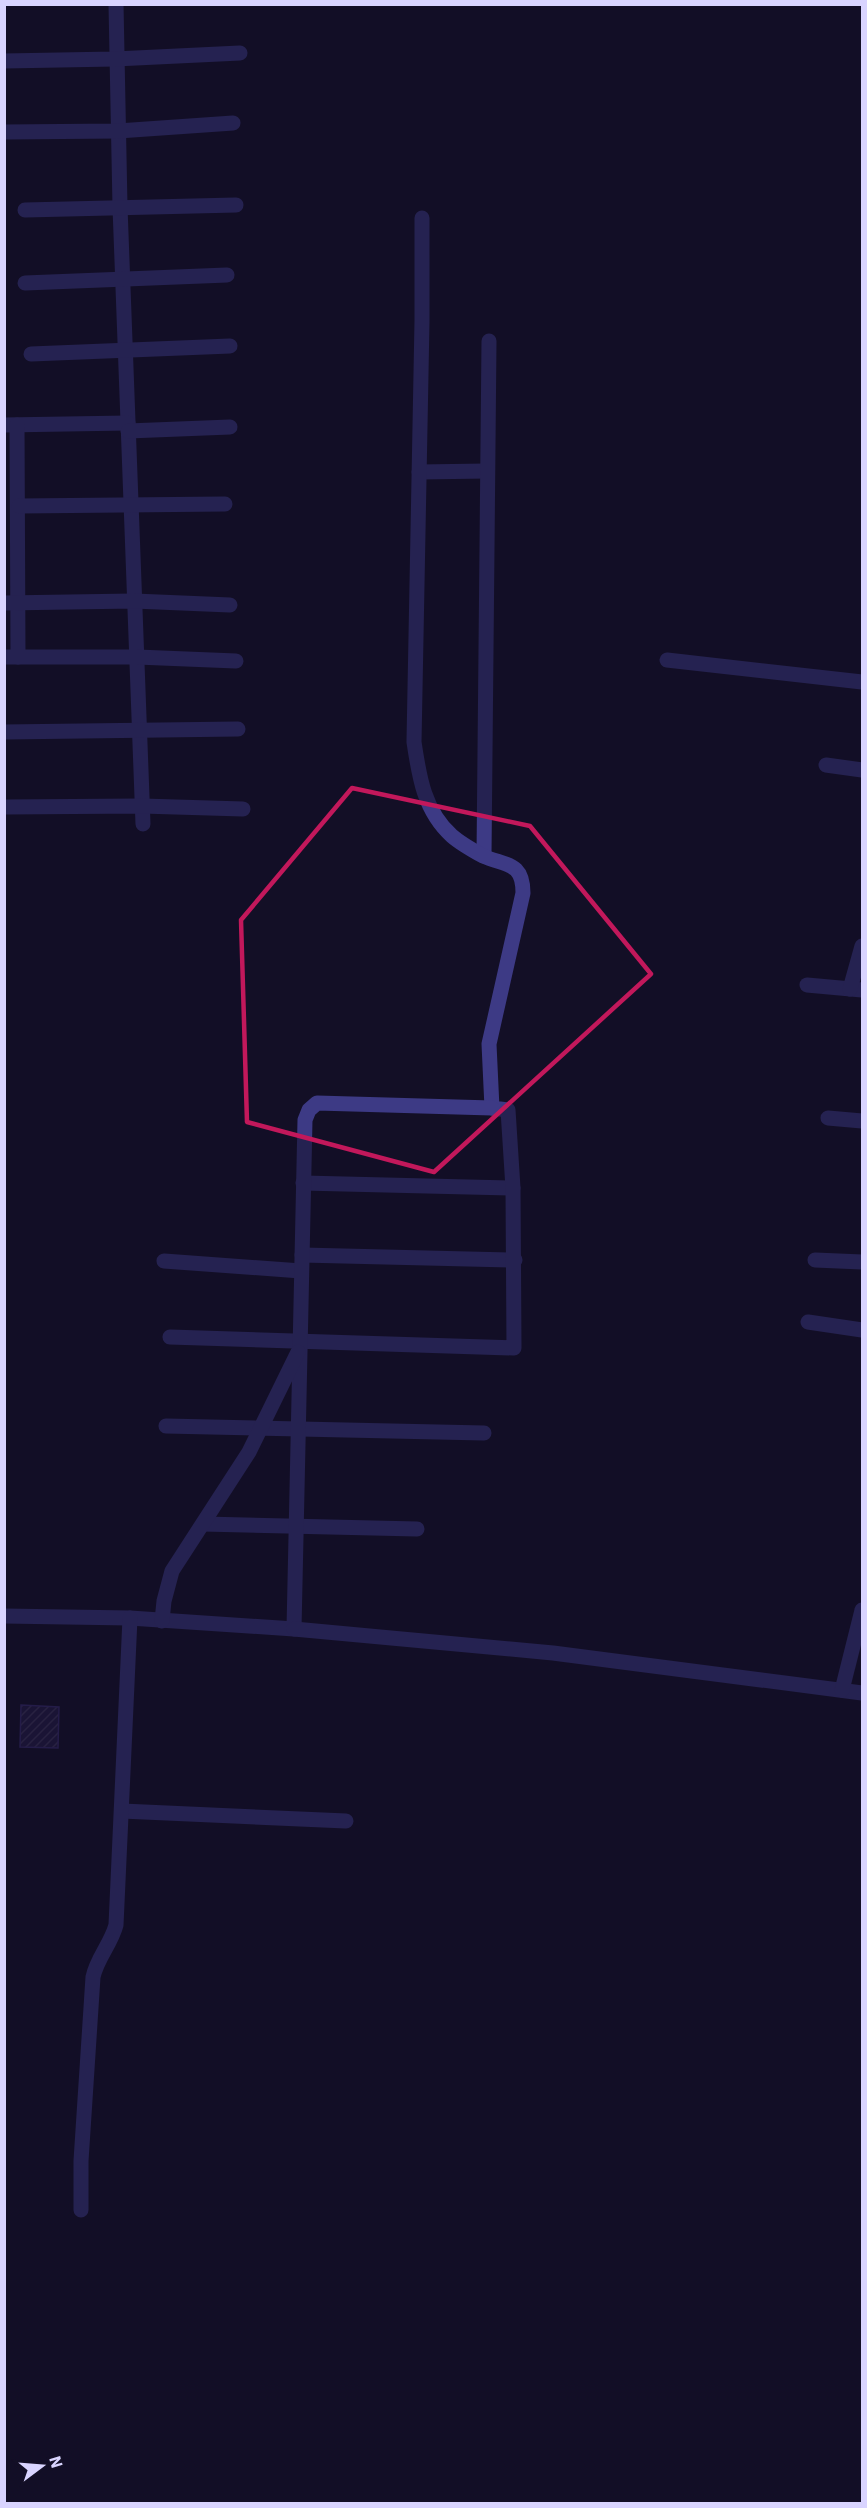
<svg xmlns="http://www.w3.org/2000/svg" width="867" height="2508" font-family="'IBM Plex Sans',sans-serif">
	<defs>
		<pattern id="building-hatch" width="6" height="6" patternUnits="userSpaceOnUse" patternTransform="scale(1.5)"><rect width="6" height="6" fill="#241b47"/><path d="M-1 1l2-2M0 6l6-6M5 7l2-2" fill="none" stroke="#433b63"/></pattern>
	</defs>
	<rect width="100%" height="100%" fill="#130f26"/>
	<!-- building -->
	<path fill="url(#building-hatch)" stroke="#3b2d73" stroke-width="1.5" d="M21,1705l38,2 -1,41 -38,-1z"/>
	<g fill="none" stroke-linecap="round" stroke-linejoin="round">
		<!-- street -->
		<g stroke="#3d3a85" stroke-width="15">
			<path d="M116,4l4,203 23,617"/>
			<path d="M4,61l111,-2 125,-6"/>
			<path d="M5,132l113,-1 115,-8"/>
			<path d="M25,210l211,-5"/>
			<path d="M25,283l202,-8"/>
			<path d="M31,354l199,-8"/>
			<path d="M4,425l124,-2"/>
			<path d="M17,425l1,232"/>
			<path d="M128,431l102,-4"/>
			<path d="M419,472l68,-1"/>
			<path d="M19,506l206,-2"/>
			<path d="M4,603l130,-2 96,4"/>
			<path d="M4,657h133l99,4"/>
			<path d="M667,660l195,22"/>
			<path d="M4,732l234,-3"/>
			<path d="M826,765l36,5"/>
			<path d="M4,807l138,-1 101,3"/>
			<path d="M484,856l5,-515"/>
			<path d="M807,985l55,5"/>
			<path d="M850,989l12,-43"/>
			<path d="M828,1118l34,3"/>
			<path d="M303,1183l210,5"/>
			<path d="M302,1255l213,5"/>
			<path d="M815,1260l47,2"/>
			<path d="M164,1261l137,10"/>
			<path d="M808,1322l54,8"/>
			<path d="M170,1337l344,11 -1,-160 -5,-78 -16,-2 -3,-64 34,-151c0,-32 -18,-27 -40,-37 -9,-5 -23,-13 -31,-20 -28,-25 -33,-60 -38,-94l8,-421v-103"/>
			<path d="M166,1426l318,7"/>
			<path d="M203,1524l214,5"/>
			<path d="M4,1616l126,2 164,11 11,-509 4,-10 8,-7 175,5"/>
			<path d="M162,1621l2,-20 8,-30 77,-119 49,-100"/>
			<path d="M294,1629l259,24 309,40"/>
			<path d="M842,1690l20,-80"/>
			<path d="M122,1811l224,10"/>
			<path d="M81,2210v-49l12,-184c4,-19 18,-33 23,-52l14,-307"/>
		</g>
	</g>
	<!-- marked area -->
	<path d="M0 0H867V2508H0ZM352,788l178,38 121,148 -217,198 -187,-50 -6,-202z" fill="#130f26" fill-opacity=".55" fill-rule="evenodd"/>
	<path fill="none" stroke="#c2185b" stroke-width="4.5" stroke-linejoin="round" d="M352,788l178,38 121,148 -217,198 -187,-50 -6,-202z"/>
	<!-- border -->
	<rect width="867" height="2508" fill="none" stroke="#d9d4ff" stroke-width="12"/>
	<!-- north arrow -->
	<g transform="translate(42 2466) rotate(74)" stroke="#130f26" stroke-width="4.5" paint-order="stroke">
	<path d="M0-4.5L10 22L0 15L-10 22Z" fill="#d9d4ff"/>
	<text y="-9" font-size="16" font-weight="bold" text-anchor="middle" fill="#d9d4ff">N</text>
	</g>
</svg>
